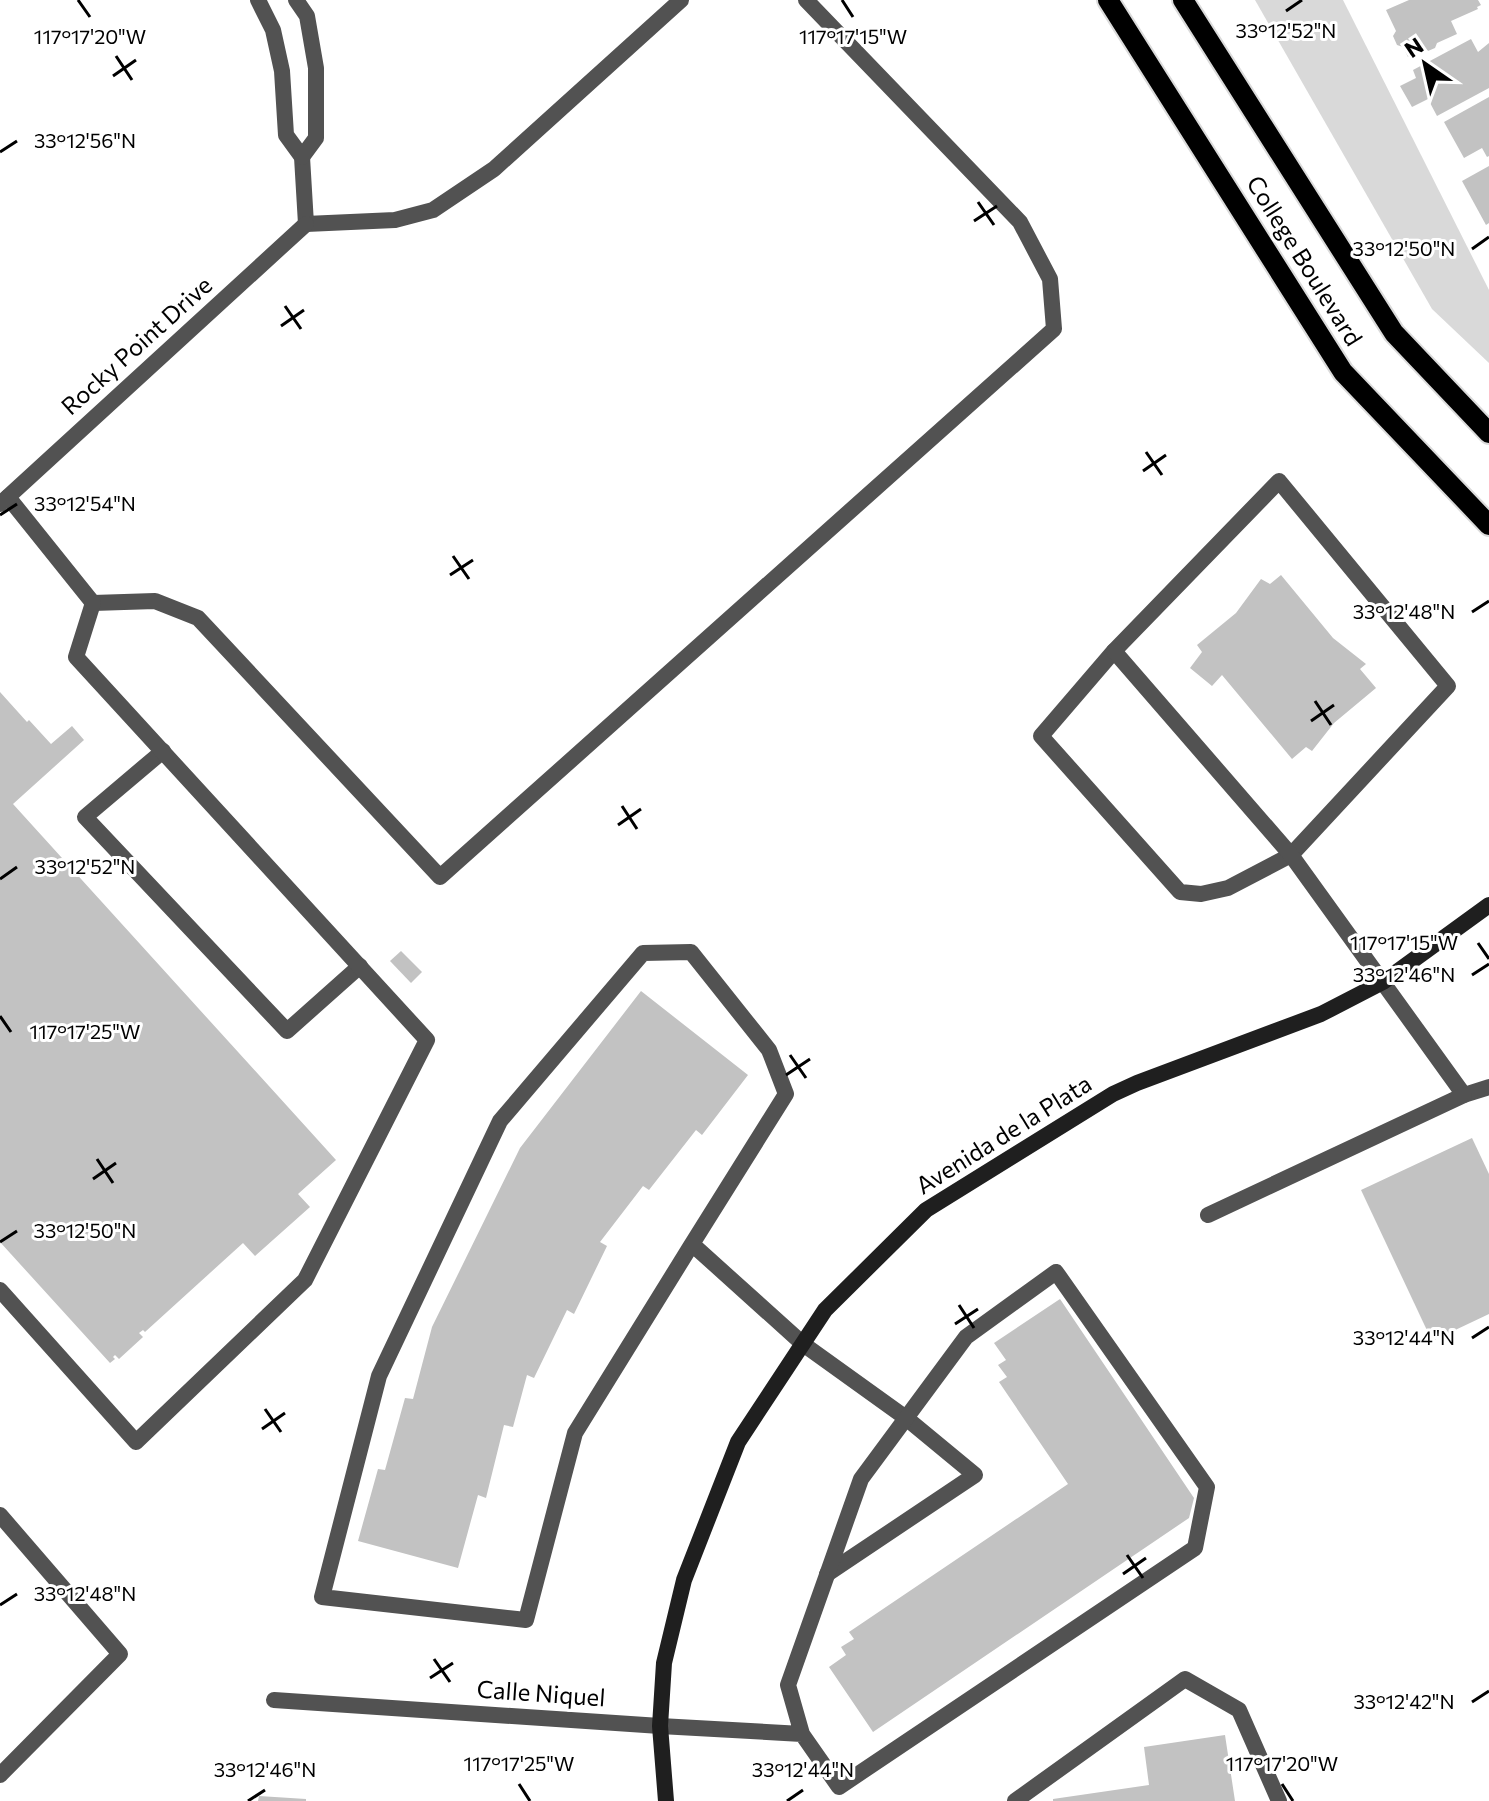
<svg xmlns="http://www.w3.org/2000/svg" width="1489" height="1801" font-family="Commissioner,sans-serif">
	<rect width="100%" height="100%" fill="#fff"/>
	<!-- green -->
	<path fill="#d9d9d9" d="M1255,0h88l146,290v73l-57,-54z"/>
	<!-- building -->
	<g fill="#c2c2c2">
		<path d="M1409,0h69l3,5 -4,2 1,2 -27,12 6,13 -20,9 -2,5 -7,3 -3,-2 -17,8 -5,-10 -6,-2 -4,-9 3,-5 -10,-21z"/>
		<path d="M1471,39l7,13 11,-9v45l-52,28 -9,-17 -16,8 -12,-21 16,-8 -3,-8z"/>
		<path d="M1489,97v59l-2,1 -5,-9 -18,10 -20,-36z"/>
		<path d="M1489,166v57l-3,2 -24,-44z"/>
		<path d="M1281,575l52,63 33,26 -6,5 16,19 -42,35 -22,28 -6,-4 -14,12 -70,-84 -10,11 -22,-18 12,-16 -5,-7 39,-32 25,-34 9,5z"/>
		<path d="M0,692l27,30 2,-2 22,24 21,-18 12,14 -71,64 323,356 -38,34 12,13 -55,49 -12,-13 -98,89 -2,-2 -4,3 4,4 -24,22 -4,-4 -2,2 2,2 -5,4 -110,-121z"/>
		<path d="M401,951l21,21 -11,11 -21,-22z"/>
		<path d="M641,991l107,84 -46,60 -6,-5 -47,60 -6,-4 -43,56 7,4 -33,68 -7,-4 -33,68 -7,-3 -14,52 -9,-2 -18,73 -8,-3 -20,73 -100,-27 20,-72 7,1 20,-72 8,1 19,-72 88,-179z"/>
		<path d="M1472,1138l17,36v140l-57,27 -71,-151z"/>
		<path d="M1060,1299l134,199 -5,20 -316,214 -44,-65 17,-12 -5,-8 13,-8 -5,-7 219,-148 -69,-102 8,-5 -9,-12 8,-5 -12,-17z"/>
		<path d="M1225,1735l10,66h-182v-2l96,-14 -5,-38z"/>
		<path d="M259,1796l47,3v2h-48z"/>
	</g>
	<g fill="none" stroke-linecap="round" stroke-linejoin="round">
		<!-- primary casing -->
		<g stroke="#dbdbdb" stroke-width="24">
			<g id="primary">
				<path d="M1108,0l235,372 146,153"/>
				<path d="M1183,0l211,333 95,100"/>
			</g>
		</g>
		<!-- lane -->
		<g stroke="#525252" stroke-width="16">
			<path d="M258,0l15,30 9,41 4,64 16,22 4,67 89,-4 38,-10 61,-41 187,-169"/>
			<path d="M296,0l11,16 9,52v70l-14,19"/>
			<path d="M1279,481l169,205 -157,169 -63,33 -27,6 -21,-2 -139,-156 73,-85z"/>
			<path d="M93,603l62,-2 43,17 242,259 614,-548 -4,-50 -30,-57 -214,-222"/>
			<path d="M1114,651l177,204 173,240 25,-8"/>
			<path d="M163,751l-78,66 202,214 73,-65"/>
			<path d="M1208,1215l256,-120"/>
			<path d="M692,1244l-117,189 -49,187 -204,-23 57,-221 121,-255 143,-168 48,-1 78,98 17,44 -94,150 111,100 103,74 69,57 -148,99"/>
			<path d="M0,1290l136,152 169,-162 122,-240 -351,-383 17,-54 -85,-106"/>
			<path d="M0,1515l120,139 -120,121"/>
			<path d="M660,1726l142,8 37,53 356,-239 12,-61 -151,-215 -90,65 -105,142 -73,206 14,49"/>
			<path d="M1015,1801l170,-122 54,31 40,91"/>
		</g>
		<!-- street -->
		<g stroke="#525252" stroke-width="16">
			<path d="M0,504l306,-280"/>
			<path d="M274,1700l386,26"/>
		</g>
		<!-- secondary -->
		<path stroke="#1f1f1f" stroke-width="16" d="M666,1801l-6,-75 4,-63 20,-83 54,-138 87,-132 101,-100 187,-116 24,-11 184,-69 62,-32 106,-77"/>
		<!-- primary -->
		<use href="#primary" stroke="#000" stroke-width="20"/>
	</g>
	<!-- ticks -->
	<path fill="none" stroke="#000" stroke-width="3" d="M78,0l12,17M842,0l11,17M1286,11l16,-11M116,56l16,24M113,76l23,-16M0,152l17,-11M978,202l16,23M974,221l23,-15M1472,249l17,-12M285,306l16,23M281,326l23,-16M1146,452l16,23M1143,471l23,-16M0,515l17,-11M453,556l16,23M450,575l23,-15M1472,612l17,-11M1315,701l16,24M1311,721l23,-16M622,806l15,23M618,825l23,-16M0,879l17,-12M1478,943l11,16M1472,975l17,-11M0,1016l11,16M790,1055l16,23M786,1075l24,-16M97,1159l16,24M93,1179l23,-16M0,1242l17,-11M959,1305l15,23M955,1324l23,-15M1472,1338l17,-11M265,1409l16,23M262,1429l23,-16M1127,1555l16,23M1123,1574l23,-16M0,1605l17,-11M434,1659l16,23M430,1678l23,-15M1472,1702l17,-11M519,1784l11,17M1282,1784l11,17M248,1801l17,-11M787,1801l16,-11"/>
	<g text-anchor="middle" stroke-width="6" stroke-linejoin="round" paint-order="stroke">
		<!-- street labels -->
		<g font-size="24" fill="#000" stroke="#fff">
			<text transform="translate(1304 261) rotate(58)" y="8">College Boulevard</text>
			<text transform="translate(137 346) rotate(-42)" y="8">Rocky Point Drive</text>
			<text transform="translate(1004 1135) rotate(-32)" y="8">Avenida de la Plata</text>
			<text transform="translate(541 1694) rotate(4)" y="8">Calle Niquel</text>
		</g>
	</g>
	<g font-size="20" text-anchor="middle" fill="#000" stroke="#fff" stroke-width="6" stroke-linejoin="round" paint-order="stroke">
		<text x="1286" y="38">33°12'52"N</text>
		<text x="90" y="44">117°17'20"W</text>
		<text x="853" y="44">117°17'15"W</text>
		<text x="85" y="148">33°12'56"N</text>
		<text x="1404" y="256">33°12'50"N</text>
		<text x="85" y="511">33°12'54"N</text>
		<text x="1404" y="619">33°12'48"N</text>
		<text x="85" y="874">33°12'52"N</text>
		<text x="1404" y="950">117°17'15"W</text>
		<text x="1404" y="982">33°12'46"N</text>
		<text x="85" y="1039">117°17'25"W</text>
		<text x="85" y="1238">33°12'50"N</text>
		<text x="1404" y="1345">33°12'44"N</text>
		<text x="85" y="1601">33°12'48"N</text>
		<text x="1404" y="1709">33°12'42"N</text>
		<text x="519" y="1771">117°17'25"W</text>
		<text x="1282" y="1771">117°17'20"W</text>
		<text x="265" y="1777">33°12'46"N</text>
		<text x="803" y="1777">33°12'44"N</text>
	</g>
	<!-- north arrow -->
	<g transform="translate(1425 64) rotate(326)" stroke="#ffffff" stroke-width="6" paint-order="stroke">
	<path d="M0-6L14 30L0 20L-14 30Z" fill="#000000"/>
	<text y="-12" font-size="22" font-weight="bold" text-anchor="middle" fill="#000000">N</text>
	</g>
</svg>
